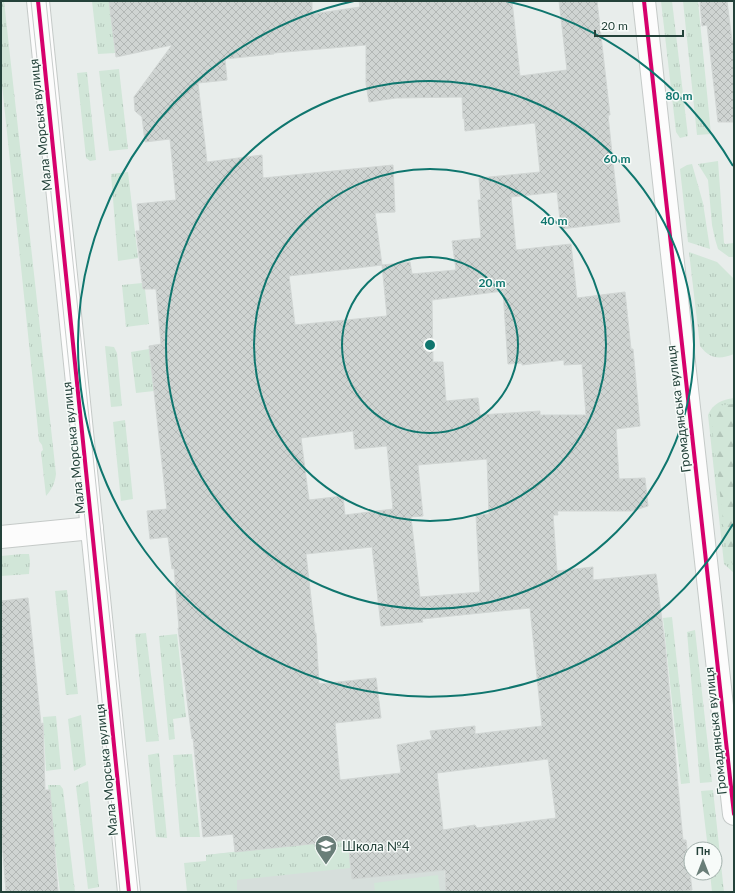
<svg xmlns="http://www.w3.org/2000/svg" width="735" height="893" font-family="Lato,sans-serif">
	<defs>
		<pattern id="grass-tufts" width="24" height="20" patternUnits="userSpaceOnUse"><rect width="24" height="20" fill="#d1e6d8"/><path d="M3 7l-1-3M5 7V3M7 7l1-3M15 17l-1-3M17 17v-4M19 17l1-3" fill="none" stroke="#b3c6ba"/></pattern>
		<pattern id="forest-firs" width="22" height="20" patternUnits="userSpaceOnUse"><rect width="22" height="20" fill="#d1e6d8"/><path d="M5 1l3.5 6h-7zM16 11l3.5 6h-7z" fill="#b3c6ba"/></pattern>
		<pattern id="building-cross-hatch" width="8" height="8" patternUnits="userSpaceOnUse"><rect width="8" height="8" fill="#cfd4d2"/><path d="M0 0l8 8M0 8l8-8" fill="none" stroke="#b2b7b5"/></pattern>
	</defs>
	<rect width="100%" height="100%" fill="#e8edeb"/>
	<!-- built -->
	<path fill="#d6dedb" d="M441,831l5,61h-237l-3,-37z"/>
	<!-- grass -->
	<g fill="url(#grass-tufts)">
		<path d="M1,1h3l52,473c-1,9 -4,15 -10,22l-5,-44 2,-2 -1,-5 -3,-4 -3,-30 -35,-336z"/>
		<path d="M92,1h17l6,52 -17,1z"/>
		<path d="M661,1h11l16,135 -8,2 -4,-6z"/>
		<path d="M683,1h15l13,133 -14,1z"/>
		<path d="M119,69l9,80 -19,2 -10,-80z"/>
		<path d="M87,72l9,88 -6,1 -4,-3 -9,-85z"/>
		<path d="M718,161l6,82 1,1 9,-1v14h-5l-11,-8 -3,-10 -3,-14 -4,-45 -10,-16z"/>
		<path d="M692,164l11,39 7,46 -22,-7 -8,-73 7,-4z"/>
		<path d="M128,172l10,86 -20,3 -7,-87z"/>
		<path d="M689,252l28,10 17,17v75c-15,6 -24,5 -34,-8z"/>
		<path d="M142,283l1,6h2l4,35 -23,3 -4,-42z"/>
		<path d="M105,346l9,1 3,6 5,53 -11,1z"/>
		<path d="M149,349l5,42 -18,2 -5,-41z"/>
		<path d="M734,398v175l-10,-9 -16,-149c5,-12 14,-15 26,-17z"/>
		<path d="M125,420l8,79 -12,2 -8,-79z"/>
		<path d="M22,554h7l1,7 -1,13 -28,2v-20z"/>
		<path d="M67,590l11,104 -12,1 -11,-104z"/>
		<path d="M672,617l18,166 -9,1 -18,-166z"/>
		<path d="M695,630l17,152 -12,1 -13,-151z"/>
		<path d="M146,633l13,108 -13,1 -11,-108z"/>
		<path d="M177,634l9,83 -13,2 2,20 -6,1 -10,-104z"/>
		<path d="M81,715l5,50 -12,6 -6,-52z"/>
		<path d="M56,716l5,53 -15,2 -3,-54z"/>
		<path d="M159,753l8,85 -11,-1 -8,-82z"/>
		<path d="M192,754l8,83h-20l-7,-82z"/>
		<path d="M88,781l11,106 -11,2 -12,-103z"/>
		<path d="M48,785h12l3,4 12,103h-15z"/>
		<path d="M713,790l11,102h-12l-2,-19h5v-24h-7l-7,-58z"/>
		<path d="M348,839l2,29 -113,12v12h-50l-3,-29 22,-2v-6z"/>
	</g>
	<!-- forest -->
	<path fill="url(#forest-firs)" d="M734,404v163l-7,-13 -16,-137 1,-7 11,-5z"/>
	<!-- park -->
	<path fill="#d1e6d8" d="M438,875l2,17h-65l-1,-9z"/>
	<!-- building -->
	<g fill="url(#building-cross-hatch)" stroke="#d1d6d4" fill-rule="evenodd">
		<path d="M109,1h203v13l48,-7 -1,-6h153l8,75 47,-6 -8,-69h38l13,114h-2l5,48 7,59 -59,7 -4,-37 -46,5 5,53 55,-6 6,54 48,-6 6,57h2l7,77 -24,3 3,50 26,-1 3,28 -16,5h-75l1,4h-5l4,56 36,-4v13l63,-6 9,70 9,95 7,81 2,20h3l6,50 -20,2h-226l-1,-22 -93,9 -4,-39 -113,12 -2,-18 -30,3 -10,-99 -1,1 -14,-111h1l-5,-60 -2,1 -4,-32 -18,2 -3,-28 20,-2 -18,-163 12,-2 -5,-55h-13l-7,-58h4l-3,-27 39,-4 -6,-61 -25,3 -3,-25 -7,-6 -1,-14 38,-52 -56,12zM366,45v39l3,18 27,-4 66,-1 1,22 1,-1 1,13 70,-8 5,49 -61,6 2,22h-3l3,38 -29,3 4,29 -44,4 -2,-12 -28,3 -7,-52 20,-1 -2,-47 -130,13 -1,-23 -55,7 -9,-79 29,-3 -2,-21 49,-5v-1zM382,265l5,51 -92,9 -6,-49zM503,291l5,73 14,-1v2l42,-5v5l18,-1 4,51h-46v-4l-60,4 -2,-17 -32,3 -3,-39h-10l-1,-62zM353,431l2,18 32,-3 6,63 -48,6 -2,-19 -34,4 -8,-62zM487,459l2,55 -13,1 4,77 -60,5 -9,-80 12,-1 -5,-51zM372,547l9,79 42,-4 -1,-3 108,-11 12,118 -67,8v-8l-45,5 2,8 -35,6 4,28 -61,7 -5,-57 46,-5 -5,-40 -57,6 -3,-51h-1l-9,-79zM548,759l8,59 -79,10 -2,-3 -32,5 -6,-57z"/>
		<path d="M700,1h27l5,40h2v81h-16l-11,-97 -5,1z"/>
		<path d="M28,598l13,126 2,-1 2,67h5l8,102h-52l-5,-65v-226z"/>
	</g>
	<g fill="none" stroke-linecap="round" stroke-linejoin="round">
		<!-- minor casing -->
		<g stroke="#c5cac8" stroke-width="24">
			<g id="minor">
				<path d="M38,1l91,891"/>
				<path d="M644,1l90,813"/>
				<path d="M1,537l91,-9"/>
			</g>
		</g>
		<!-- minor -->
		<use href="#minor" stroke="#fcfcfc" stroke-width="22"/>
		<!-- tram -->
		<g stroke="#c9cdcc" stroke-width="1">
			<path d="M31,1l55,528 34,363"/>
			<path d="M46,1l92,891"/>
		</g>
		<!-- cycleway casing -->
		<g stroke="#f7fbf9" stroke-width="6">
			<g id="cycleway">
				<path d="M38,1l91,891"/>
				<path d="M644,1l90,813"/>
			</g>
		</g>
		<!-- cycleway -->
		<use href="#cycleway" stroke="#d6006c" stroke-width="4"/>
	</g>
	<!-- distance rings -->
	<g fill="none" stroke="#0f766e" stroke-width="2">
		<circle cx="430" cy="345" r="88"/>
		<circle cx="430" cy="345" r="176"/>
		<circle cx="430" cy="345" r="264"/>
		<path d="M733 524A352 352 0 1 1 354 1M506 1A352 352 0 0 1 733 166"/>
	</g>
	<!-- icons -->
	<defs>
		<g id="school-pin" transform="scale(1.15)"><path d="M0 17L-7.5 6A9.5 9.5 0 1 1 7.5 6Z" fill="#697e78" stroke="#f7fbf9"/><path d="M0-5L7-2L0 1L-7-2ZM-4 1L0 2.5L4 1V4Q0 6-4 4Z" fill="#fff"/></g>
	</defs>
	<g fill-rule="evenodd">
		<use href="#school-pin" x="326" y="846"/>
	</g>
	<g text-anchor="middle" stroke-width="3" stroke-linejoin="round" paint-order="stroke">
		<!-- street labels -->
		<g font-size="13" fill="#24423a" stroke="#f7fbf9">
			<text transform="translate(40 125) rotate(-96)" y="5">Мала Морська вулиця</text>
			<text transform="translate(678 409) rotate(-97)" y="5">Громадянська вулиця</text>
			<text transform="translate(73 448) rotate(-96)" y="5">Мала Морська вулиця</text>
			<text transform="translate(715 731) rotate(-96)" y="5">Громадянська вулиця</text>
			<text transform="translate(106 770) rotate(-96)" y="5">Мала Морська вулиця</text>
		</g>
		<!-- poi labels -->
		<g font-size="13" fill="#24423a" stroke="#f7fbf9" text-anchor="start">
			<text x="342" y="851">Школа №4</text>
		</g>
	</g>
	<circle cx="430" cy="345" r="6" fill="#0f766e" stroke="#f7fbf9" stroke-width="2"/>
	<g font-size="12" text-anchor="middle" font-weight="bold" fill="#0f766e" stroke="#f7fbf9" stroke-width="3" stroke-linejoin="round" paint-order="stroke">
		<text x="679" y="100">80 m</text>
		<text x="617" y="163">60 m</text>
		<text x="554" y="225">40 m</text>
		<text x="492" y="287">20 m</text>
	</g>
	<!-- border -->
	<rect width="735" height="893" fill="none" stroke="#24423a" stroke-width="4"/>
	<!-- north arrow -->
	<g transform="translate(703 861)"><circle r="19" fill="#f7fbf9" stroke="#a3b1ad"/>
	<path d="M0-3L7 15L0 10L-7 15Z" fill="#697e78"/>
	<text y="-6" font-size="11" font-weight="bold" text-anchor="middle" fill="#24423a">Пн</text>
	</g>
	<!-- scale -->
	<path d="M595 30v6h88v-6" fill="none" stroke="#24423a" stroke-width="2"/>
	<text x="601" y="30" font-size="12" fill="#24423a" stroke="#f7fbf9" stroke-width="3" paint-order="stroke">20 m</text>
</svg>
